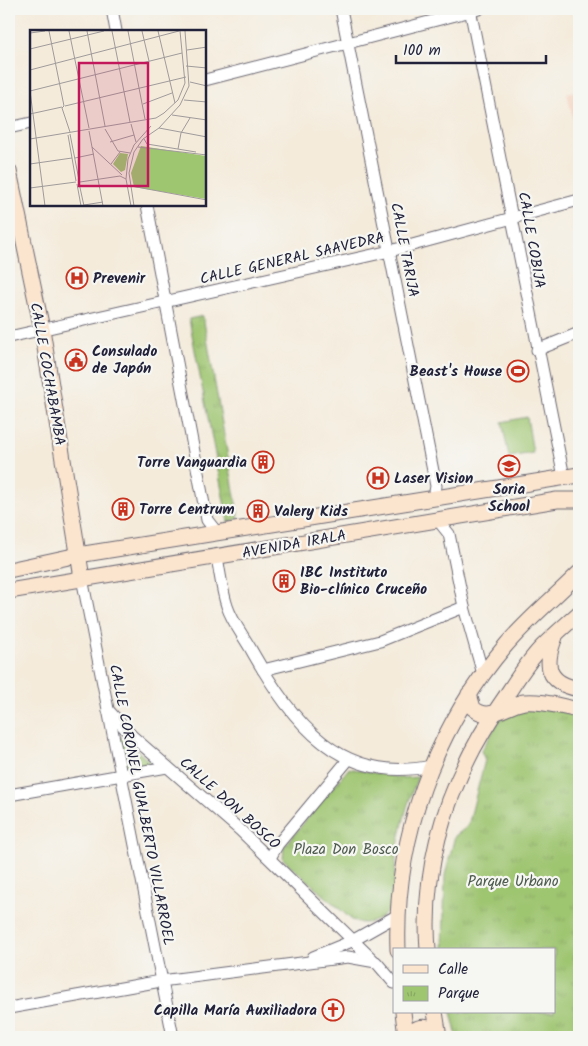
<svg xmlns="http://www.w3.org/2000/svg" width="588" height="1046" font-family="Kalam,sans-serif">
	<defs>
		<pattern id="park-tufts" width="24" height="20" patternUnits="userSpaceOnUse" patternTransform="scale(1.25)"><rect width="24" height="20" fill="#9ec570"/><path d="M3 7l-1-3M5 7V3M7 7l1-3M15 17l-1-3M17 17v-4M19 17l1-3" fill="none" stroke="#88a962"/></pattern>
	</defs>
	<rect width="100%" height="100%" fill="#f6f6f2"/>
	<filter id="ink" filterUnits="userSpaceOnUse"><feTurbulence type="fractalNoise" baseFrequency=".02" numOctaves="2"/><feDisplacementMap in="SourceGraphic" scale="10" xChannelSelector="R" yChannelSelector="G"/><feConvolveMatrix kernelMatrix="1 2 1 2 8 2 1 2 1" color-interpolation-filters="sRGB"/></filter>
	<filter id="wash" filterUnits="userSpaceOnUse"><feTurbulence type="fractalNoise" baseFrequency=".0096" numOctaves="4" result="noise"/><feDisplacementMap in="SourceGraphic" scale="20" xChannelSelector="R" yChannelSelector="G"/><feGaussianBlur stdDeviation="1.12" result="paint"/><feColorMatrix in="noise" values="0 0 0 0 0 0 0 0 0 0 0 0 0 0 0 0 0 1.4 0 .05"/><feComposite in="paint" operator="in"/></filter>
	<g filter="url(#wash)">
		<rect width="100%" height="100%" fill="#f4ebdb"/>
		<!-- built -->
		<path fill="#f4d3c0" d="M579,90v57l-12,-54z"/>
		<!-- park -->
		<g fill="url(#park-tufts)" stroke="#607456">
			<path d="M203,316l36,203 -11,3 -39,-203z"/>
			<path d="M510,709l69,1v327h-122l-6,-25h103v-62h-111l2,-75 10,-39 13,-10 17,-66 -4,-9 20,-33z"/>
			<path d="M121,737l28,24 -1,6 -18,3 -6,-3 -6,-29z"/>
			<path d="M349,768l51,10 18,-1c-11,25 -18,54 -22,82 -2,15 1,35 -7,50 -7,12 -24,18 -37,11l-69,-61 1,-12z"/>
		</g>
		<!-- pitch -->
		<path fill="#9ec570" stroke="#607456" d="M527,417l6,36 -24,4 -7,-35z"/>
	</g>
	<g filter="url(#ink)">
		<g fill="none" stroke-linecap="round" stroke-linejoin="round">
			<!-- street casing -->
			<g stroke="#6c6873" stroke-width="13">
				<g id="street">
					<path d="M112,9l4,22"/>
					<path d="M341,9l95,477 -2,12"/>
					<path d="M470,9l94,468"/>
					<path d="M205,80l274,-71"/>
					<path d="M9,128l22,-5"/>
					<path d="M147,205l60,315 11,14"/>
					<path d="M9,337l381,-86 189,-51"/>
					<path d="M537,350l42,-17"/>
					<path d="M437,519l12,15 15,73 19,67"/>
					<path d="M217,557c3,16 5,34 10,49 5,16 18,32 26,47 40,70 88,132 178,113"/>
					<path d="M82,578l91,459"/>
					<path d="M263,670l117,-29 84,-34"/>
					<path d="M108,710l24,26 108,94 133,130"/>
					<path d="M9,795l158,-28"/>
					<path d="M270,858l8,-14 70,-84"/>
					<path d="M313,957l39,-16 46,-26"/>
					<path d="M9,1008l152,-27 187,-24 28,5 18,21"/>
				</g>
			</g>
			<!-- secondary casing -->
			<g stroke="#6c6873" stroke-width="17">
				<g id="secondary">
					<path d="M9,171l33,158 40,249"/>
					<path d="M9,570l69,-15 501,-80"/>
					<path d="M9,591l548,-91h22"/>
					<path d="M555,637c-11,28 -9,46 24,52"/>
					<path d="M469,694l4,14c17,15 32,-3 51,-6 17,-2 38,5 55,8"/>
					<path d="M398,950c-4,-112 36,-220 108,-305 22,-26 49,-48 73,-72"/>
					<path d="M428,950c-7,-94 25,-179 78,-254 11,-17 22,-35 36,-49 12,-12 25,-23 37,-34"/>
					<path d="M403,1012l3,25"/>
					<path d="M435,1012l4,25"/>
					<path d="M409,1037c7,-13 22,-13 29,0"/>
				</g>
			</g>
			<!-- street -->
			<use href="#street" stroke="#fff" stroke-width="11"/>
			<!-- secondary -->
			<use href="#secondary" stroke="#fbe5cf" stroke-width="15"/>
		</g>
	</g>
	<!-- icons -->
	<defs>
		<g id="hospital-ring" transform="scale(1.125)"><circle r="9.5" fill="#f6f6f2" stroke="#c8321e" stroke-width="1.5"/><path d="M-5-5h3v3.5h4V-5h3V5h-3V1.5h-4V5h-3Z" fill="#c8321e"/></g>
		<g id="civic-ring" transform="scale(1.125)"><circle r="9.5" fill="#f6f6f2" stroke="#c8321e" stroke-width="1.5"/><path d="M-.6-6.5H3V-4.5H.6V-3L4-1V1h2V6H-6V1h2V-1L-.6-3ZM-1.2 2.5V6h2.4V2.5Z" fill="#c8321e"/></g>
		<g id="stadium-ring" transform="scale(1.125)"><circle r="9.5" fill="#f6f6f2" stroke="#c8321e" stroke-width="1.5"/><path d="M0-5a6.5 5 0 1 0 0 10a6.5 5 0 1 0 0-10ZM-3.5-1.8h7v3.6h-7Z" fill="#c8321e"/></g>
		<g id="building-ring" transform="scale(1.125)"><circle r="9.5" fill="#f6f6f2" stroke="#c8321e" stroke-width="1.5"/><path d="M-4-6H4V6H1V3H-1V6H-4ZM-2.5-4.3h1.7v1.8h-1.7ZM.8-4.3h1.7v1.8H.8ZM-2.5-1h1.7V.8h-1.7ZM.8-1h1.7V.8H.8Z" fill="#c8321e"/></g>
		<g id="school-ring" transform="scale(1.125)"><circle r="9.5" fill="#f6f6f2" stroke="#c8321e" stroke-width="1.5"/><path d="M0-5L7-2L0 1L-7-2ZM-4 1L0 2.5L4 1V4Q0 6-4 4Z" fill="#c8321e"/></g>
		<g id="church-ring" transform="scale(1.125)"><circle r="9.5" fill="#f6f6f2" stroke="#c8321e" stroke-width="1.5"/><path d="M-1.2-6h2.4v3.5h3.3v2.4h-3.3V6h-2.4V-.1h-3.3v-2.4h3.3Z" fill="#c8321e"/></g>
	</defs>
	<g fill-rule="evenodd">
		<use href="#hospital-ring" x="77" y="278"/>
		<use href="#civic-ring" x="76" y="360"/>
		<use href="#stadium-ring" x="518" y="371"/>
		<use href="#building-ring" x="263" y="462"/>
		<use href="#school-ring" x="509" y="466"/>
		<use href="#hospital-ring" x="378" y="478"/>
		<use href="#building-ring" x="123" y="509"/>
		<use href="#building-ring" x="258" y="511"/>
		<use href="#building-ring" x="284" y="581"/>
		<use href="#church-ring" x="333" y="1010"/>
	</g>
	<g text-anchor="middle" stroke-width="4.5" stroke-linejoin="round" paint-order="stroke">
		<!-- street labels -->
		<g font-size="15" fill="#22223b" stroke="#f6f6f2">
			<text transform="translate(532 240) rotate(80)" y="5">CALLE COBIJA</text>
			<text transform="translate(405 250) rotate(79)" y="5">CALLE TARIJA</text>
			<text transform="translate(292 258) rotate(-13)" y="5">CALLE GENERAL SAAVEDRA</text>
			<text transform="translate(48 374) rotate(80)" y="5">CALLE COCHABAMBA</text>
			<text transform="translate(294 544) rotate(-10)" y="5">AVENIDA IRALA</text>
			<text transform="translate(230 803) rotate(42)" y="5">CALLE DON BOSCO</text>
			<text transform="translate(142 805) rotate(79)" y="5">CALLE CORONEL GUALBERTO VILLARROEL</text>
		</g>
		<!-- poi labels -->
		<g font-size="15" font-weight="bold" fill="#22223b" stroke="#f6f6f2" text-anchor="start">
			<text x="93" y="283">Prevenir</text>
			<text x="92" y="356">Consulado<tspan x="92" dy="17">de Japón</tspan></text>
			<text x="502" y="376" text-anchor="end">Beast's House</text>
			<text x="247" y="467" text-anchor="end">Torre Vanguardia</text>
			<text x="394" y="483">Laser Vision</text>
			<text x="509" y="494" text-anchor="middle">Soria<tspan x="509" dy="17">School</tspan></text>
			<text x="139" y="514">Torre Centrum</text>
			<text x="274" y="516">Valery Kids</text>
			<text x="300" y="577">IBC Instituto<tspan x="300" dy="17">Bio-clínico Cruceño</tspan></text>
			<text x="317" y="1015" text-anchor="end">Capilla María Auxiliadora</text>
		</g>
		<!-- park labels -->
		<g font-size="15" fill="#4d5b4e" stroke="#f6f6f2">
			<text x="346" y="854">Plaza Don Bosco</text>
			<text x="513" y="886">Parque Urbano</text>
		</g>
	</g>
	<!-- overview -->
	<g transform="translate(30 30)">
		<rect width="176" height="176" fill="#f4ebdb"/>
		<path d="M111,116l65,10v43l-72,-12 -3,-14zM90,123l8,1 -3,16 -4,2 -8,-8z" fill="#9ec570"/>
		<path fill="none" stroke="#a09b9b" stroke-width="1" d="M19,1l15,75 -2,2 8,24M39,1l20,97M57,1l18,95M82,1l18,91M98,1l17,88M112,1l7,30M128,1l17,72M0,3l15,-2M0,19l74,-18M157,20l20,-3M156,36l21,2M0,40l149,-39M160,52l17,4M0,61l152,-38M0,61l15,115M154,70l23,2M113,74l29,-11M35,76l121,-29M0,84l32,-7M142,85l35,5M101,94l5,18M129,98l48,9M75,99l13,22 12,2M59,101l14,75M40,104l9,46M38,105l8,46M0,109l126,-21 8,-5 14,-13 7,-17 -5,-52M114,109l3,5 49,8M80,112l24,-7M62,117l30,28M108,117l69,8M148,119l3,-16 9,-15M45,128l19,-4M0,134l42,-6M81,134l9,-12M50,152l40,-6 6,3M49,153l5,23M47,154l4,22M101,156l76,14M0,158l46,-6M54,175l19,-3M101,176l-5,-27 2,-20 6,-14 17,-19M104,176l-5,-33 5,-21 9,-13 16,-11 21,-23 9,-19 -4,-55"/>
		<path fill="#c2185b" fill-opacity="0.15" stroke="#c2185b" stroke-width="2.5" d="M49,33h69v123h-69z"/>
		<rect width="176" height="176" fill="none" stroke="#22223b" stroke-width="2.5"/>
	</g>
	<!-- margin -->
	<rect width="588" height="1046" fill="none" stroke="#f6f6f2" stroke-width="30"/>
	<!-- legend -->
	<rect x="393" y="948" width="162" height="65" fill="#f6f6f2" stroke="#a1a1a9"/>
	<rect x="403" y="965" width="25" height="8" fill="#fbe5cf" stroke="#a1a1a9"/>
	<text x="438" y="974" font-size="15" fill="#22223b">Calle</text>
	<rect x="403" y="986" width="25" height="15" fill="url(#park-tufts)" stroke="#a1a1a9"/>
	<text x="438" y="998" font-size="15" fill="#22223b">Parque</text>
	<!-- scale -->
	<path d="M396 55v8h150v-8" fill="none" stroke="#22223b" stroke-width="2.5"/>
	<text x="403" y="55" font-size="15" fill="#22223b" stroke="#f6f6f2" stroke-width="4" paint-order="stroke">100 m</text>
</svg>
